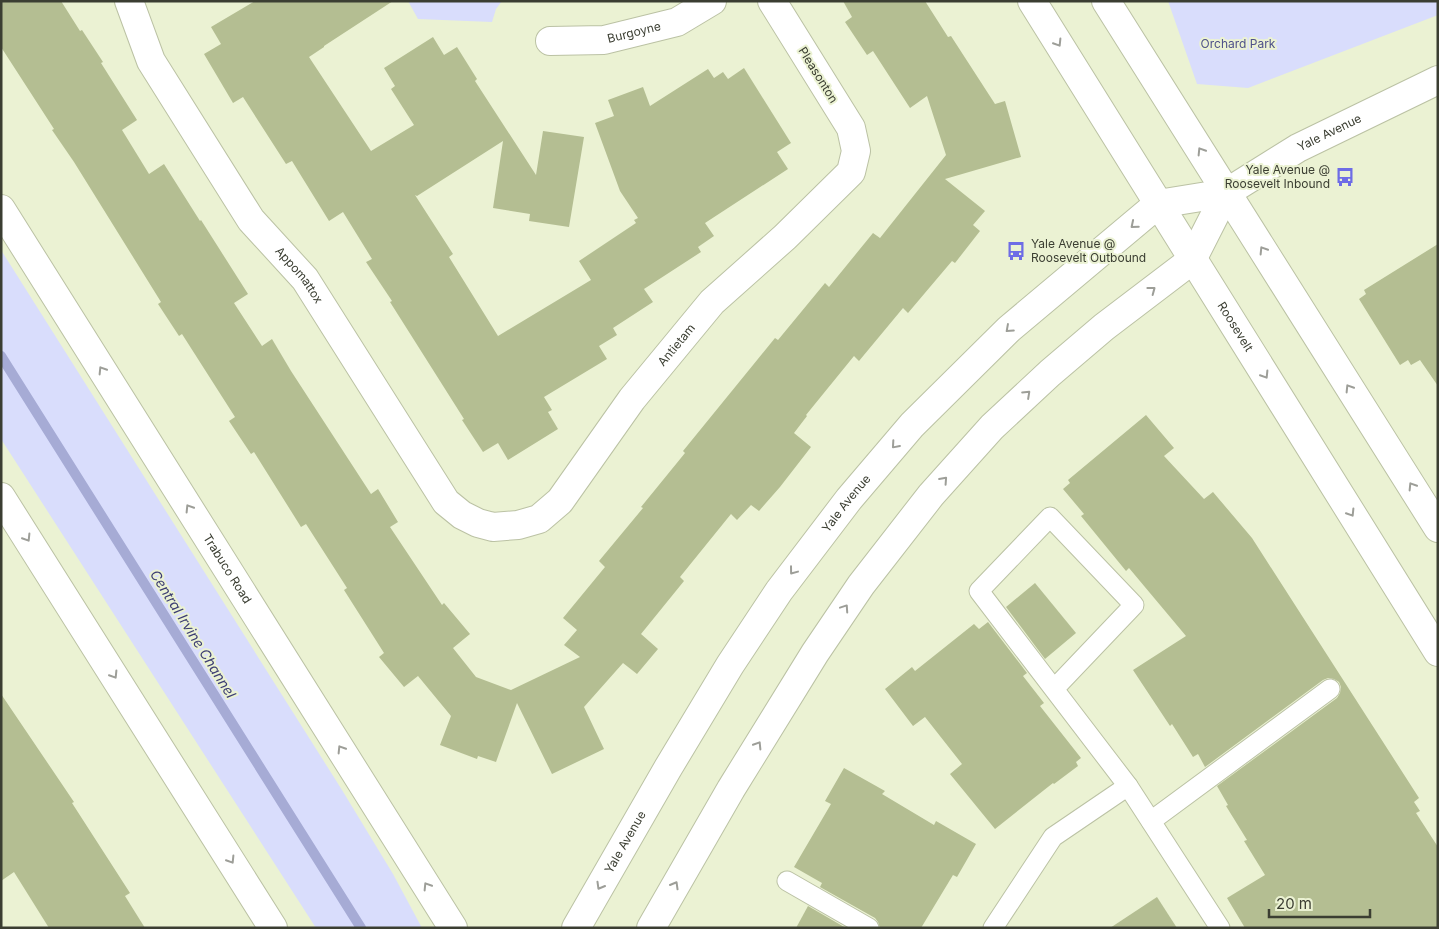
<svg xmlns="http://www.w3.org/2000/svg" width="1439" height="929" font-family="Inter,sans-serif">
	<rect width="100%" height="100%" fill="#ebf2d3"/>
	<!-- green -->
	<g fill="#d9ddfc">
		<path d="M408,1h94l-6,8 -4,13 -74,-3z"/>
		<path d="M1168,1h270v14l-190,73 -51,-4z"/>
		<path d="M1,250l341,540 51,84 29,54h-106l-315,-489z"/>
	</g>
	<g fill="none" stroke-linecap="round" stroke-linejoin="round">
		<!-- stream -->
		<path stroke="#a6abd5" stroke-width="10" d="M1,356l360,572"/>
	</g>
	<!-- building -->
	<g fill="#b4be92">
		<path d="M1,1h60l19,30 2,-1 21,32 -2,1 36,57 -15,10 27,44 15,-10 36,57 1,-1 47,74 -14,9 28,43 10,-7 19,32 80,123 7,-5 20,33 -8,5 52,78 2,-2 26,31 -17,14 23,29 35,13 69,-33 -16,-12 13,-15 -14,-12 42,-51 -6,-6 44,-53 -2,-1 44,-54 -2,-2 92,-113 3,2 47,-57 4,4 44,-54 7,5 66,-83 -19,-59 -17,12 -37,-57 -6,4 -22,-33 7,-5 -9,-16h82l23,36 3,-1 44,68 10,-3 16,56 -76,22 40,32 -12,14 7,6 -25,32 -3,-2 -44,52 -5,-5 -44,53 -5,-5 -48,59 1,1 -13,17 17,14 -31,40 -21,24 -8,-6 -14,15 -6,-6 -51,63 4,4 -43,53 17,15 -21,25 -14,-11 -39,44 20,42 -52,25 -35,-71 -21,59 -18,-6 -1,3 -37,-14 11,-29 -33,-40 -14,11 -25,-30 5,-4 -40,-63 3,-2 -41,-64 -5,3 -47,-75 -3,2 -22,-33 6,-4 -53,-83 -3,2 -21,-32 3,-2 -87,-140 -22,-32 2,-1 -53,-82z"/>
		<path d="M255,1h138l-69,45v1l-15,10 62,94 43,-26 -23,-36 4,-3 -11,-18 49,-31 11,18 13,-8 20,32 -2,2 61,94 7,-44 41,6 -15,90 -40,-6 1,-7 -37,-6 10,-67 -86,55 -2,-1 38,59 -4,3 49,79 93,-56 -12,-19 57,-38 -2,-3 4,-2 -18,-27 -25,-68 19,-7 -6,-16 35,-13 7,19 58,-37 6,9 9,-6 5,7 16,-11 47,75 -14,9 11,17 -83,54 9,13 -16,11 3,5 -57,37 9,13 -40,26 4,7 -18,11 8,13 -63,38 8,13 -4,2 10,17 -50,31 -10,-17 -15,9 -21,-32 2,-1 -74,-117 2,-1 -26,-39 6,-3 -29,-47 -14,9 -37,-60 -6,3 -43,-67 -10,6 -29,-49 17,-10 -10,-17z"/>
		<path d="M1438,244v142l-18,-26 -9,5 -3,-5 -8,5 -41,-66 7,-5 -2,-4z"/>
		<path d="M1146,415l28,33 -10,8 40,43 9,-7 39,46 167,260 -5,4 6,9 -4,2 22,34v81h-193l-18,-30 38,-23 -21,-34 3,-1 -21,-34 2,-1 -11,-19 120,-88 3,-5 1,-6 -2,-5 -5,-3 -6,-1 -5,2 -118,87 -7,-13 -5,3 -21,-33 -2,2 -37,-56 53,-34 -57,-68 -3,3 -45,-55 3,-2 -21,-25 7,-6 -2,-3z"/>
		<path d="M1035,583l41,50 -31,26 -39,-52z"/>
		<path d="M988,622l39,51 -4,3 21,27 -4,3 41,52 -5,4 2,4 -24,18 -1,-1 -58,46 -45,-55 12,-10 -37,-47 -12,9 -28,-37 27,-22 3,4 59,-47 5,5z"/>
		<path d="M1,694l73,108 -2,1 58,90 -5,3 20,32h-96l-35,-56 -13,9z"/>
		<path d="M844,768l41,23 -3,3 52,31 2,-4 40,23 -19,33 -4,-2 -32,53h-41l-2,-6 -3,-4 -55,-31 2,-4 -28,-16 37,-63 -6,-3z"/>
		<path d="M1157,897l20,31h-67z"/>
		<path d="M808,906l38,22h-50z"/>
	</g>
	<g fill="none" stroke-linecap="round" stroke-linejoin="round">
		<!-- service casing -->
		<g stroke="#bbc2a4" stroke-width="21">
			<g id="service">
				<path d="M1054,689l80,-84 -84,-88 -71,74 149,195"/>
				<path d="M1151,821l179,-132"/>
				<path d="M787,881l82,47"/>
				<path d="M993,928l60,-91 75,-51 92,142"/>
			</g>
		</g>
		<!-- minor casing -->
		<g stroke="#bbc2a4" stroke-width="30">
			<g id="minor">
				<path id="s1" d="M129,1l22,60 100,159 54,59 141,223 16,13 16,8 15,4 25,-2 21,-6 21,-18 72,-102 80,-97 73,-65 66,-65 5,-21 -5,-23 -79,-127"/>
				<path id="s2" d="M550,41l54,-1 73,-18 35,-21"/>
			</g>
		</g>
		<!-- tertiary casing -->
		<g stroke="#bbc2a4" stroke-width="30">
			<g id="tertiary">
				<path id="s3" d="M1032,1l406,651"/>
				<path d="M1106,1l332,527"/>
			</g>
		</g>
		<!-- secondary casing -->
		<g stroke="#bbc2a4" stroke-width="30">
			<g id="secondary">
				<path id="s4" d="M1,209l452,719"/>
				<path d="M1,497l272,431"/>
				<path id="s5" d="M576,928l92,-160 62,-103 49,-74 70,-92 63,-74 97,-96 149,-125 68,-11 72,-45 140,-68"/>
				<path d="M651,928l80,-139 84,-136 46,-68 70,-90 61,-68 58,-54 54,-46 88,-67 34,-67"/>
			</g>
		</g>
		<!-- service -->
		<use href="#service" stroke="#fff" stroke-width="19"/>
		<!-- minor -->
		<use href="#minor" stroke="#fff" stroke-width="28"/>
		<!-- tertiary -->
		<use href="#tertiary" stroke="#fff" stroke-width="28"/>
		<!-- secondary -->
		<use href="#secondary" stroke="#fff" stroke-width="28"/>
	</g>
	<!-- one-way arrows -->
	<defs><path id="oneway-chevron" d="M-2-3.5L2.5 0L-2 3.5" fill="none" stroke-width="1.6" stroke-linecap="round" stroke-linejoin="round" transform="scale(1.25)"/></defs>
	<g stroke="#9d9e98">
		<use href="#oneway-chevron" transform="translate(1058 43) rotate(58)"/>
		<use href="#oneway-chevron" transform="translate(1201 151) rotate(-122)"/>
		<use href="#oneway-chevron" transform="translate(1134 225) rotate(140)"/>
		<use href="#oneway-chevron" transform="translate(1263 250) rotate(-122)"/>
		<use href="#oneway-chevron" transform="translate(1152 290) rotate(-37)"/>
		<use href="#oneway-chevron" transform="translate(1009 329) rotate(138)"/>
		<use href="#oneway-chevron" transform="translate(102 370) rotate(-122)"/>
		<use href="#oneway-chevron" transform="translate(1265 375) rotate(58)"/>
		<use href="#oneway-chevron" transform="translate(1349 388) rotate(-122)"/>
		<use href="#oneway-chevron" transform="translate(1027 394) rotate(-43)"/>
		<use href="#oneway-chevron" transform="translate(895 445) rotate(131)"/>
		<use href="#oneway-chevron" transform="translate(944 480) rotate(-48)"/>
		<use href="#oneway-chevron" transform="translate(1412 486) rotate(-122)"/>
		<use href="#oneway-chevron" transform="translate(189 508) rotate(-122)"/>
		<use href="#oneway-chevron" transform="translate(1351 513) rotate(58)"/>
		<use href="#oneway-chevron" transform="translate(27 538) rotate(58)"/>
		<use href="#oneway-chevron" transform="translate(793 571) rotate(127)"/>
		<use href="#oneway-chevron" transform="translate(845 608) rotate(-56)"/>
		<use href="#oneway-chevron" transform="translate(114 675) rotate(58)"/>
		<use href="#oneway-chevron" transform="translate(758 745) rotate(-58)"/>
		<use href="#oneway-chevron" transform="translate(341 749) rotate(-122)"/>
		<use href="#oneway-chevron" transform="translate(231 860) rotate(58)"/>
		<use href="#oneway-chevron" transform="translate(675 885) rotate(-60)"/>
		<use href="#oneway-chevron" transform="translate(427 886) rotate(-122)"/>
		<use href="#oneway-chevron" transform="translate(600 886) rotate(120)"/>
	</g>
	<!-- icons -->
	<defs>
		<g id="bus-bare" transform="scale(1.5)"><path d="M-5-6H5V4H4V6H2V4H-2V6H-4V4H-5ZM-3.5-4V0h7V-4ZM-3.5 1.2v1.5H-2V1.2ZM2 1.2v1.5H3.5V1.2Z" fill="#6e6ce6" stroke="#ebf2d3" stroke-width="2.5" paint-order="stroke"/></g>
	</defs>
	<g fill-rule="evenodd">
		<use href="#bus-bare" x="1345" y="177"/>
		<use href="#bus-bare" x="1016" y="251"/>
	</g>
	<g text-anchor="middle" stroke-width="4" stroke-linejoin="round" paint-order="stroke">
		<!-- street labels -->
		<g font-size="12" fill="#3b3e32" stroke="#ebf2d3">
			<text dy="4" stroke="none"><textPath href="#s2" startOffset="85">Burgoyne</textPath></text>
			<text transform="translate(818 75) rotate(58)" y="4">Pleasonton</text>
			<text dy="4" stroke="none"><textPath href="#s5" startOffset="1126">Yale Avenue</textPath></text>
			<text dy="4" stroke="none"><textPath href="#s1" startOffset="325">Appomattox</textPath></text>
			<text dy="4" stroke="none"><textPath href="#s3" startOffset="384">Roosevelt</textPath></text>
			<text dy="4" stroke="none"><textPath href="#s1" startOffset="919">Antietam</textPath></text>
			<text dy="4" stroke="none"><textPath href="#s5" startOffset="504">Yale Avenue</textPath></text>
			<text dy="4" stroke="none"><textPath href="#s4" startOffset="425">Trabuco Road</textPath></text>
			<text dy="4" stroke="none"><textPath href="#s5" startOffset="99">Yale Avenue</textPath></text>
		</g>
		<!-- park labels -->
		<g font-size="12" fill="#4e5189" stroke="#ebf2d3">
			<text x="1238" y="48">Orchard Park</text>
		</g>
		<!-- poi labels -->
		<g font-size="12" fill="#3b3e32" stroke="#ebf2d3" text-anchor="end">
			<text x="1330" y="174">Yale Avenue @<tspan x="1330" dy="14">Roosevelt Inbound</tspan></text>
			<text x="1031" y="248" text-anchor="start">Yale Avenue @<tspan x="1031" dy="14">Roosevelt Outbound</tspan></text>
		</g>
		<!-- water labels -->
		<g font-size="14" font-style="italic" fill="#3c3d73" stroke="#ebf2d3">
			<text transform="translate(193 634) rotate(58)" y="5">Central Irvine Channel</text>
		</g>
	</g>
	<!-- border -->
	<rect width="1439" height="929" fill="none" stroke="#3b3e32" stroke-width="5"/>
	<!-- scale -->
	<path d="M1269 909v8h101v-8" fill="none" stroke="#3b3e32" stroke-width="2.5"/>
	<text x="1276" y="909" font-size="15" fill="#3b3e32" stroke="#ebf2d3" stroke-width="4" paint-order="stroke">20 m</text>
</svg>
